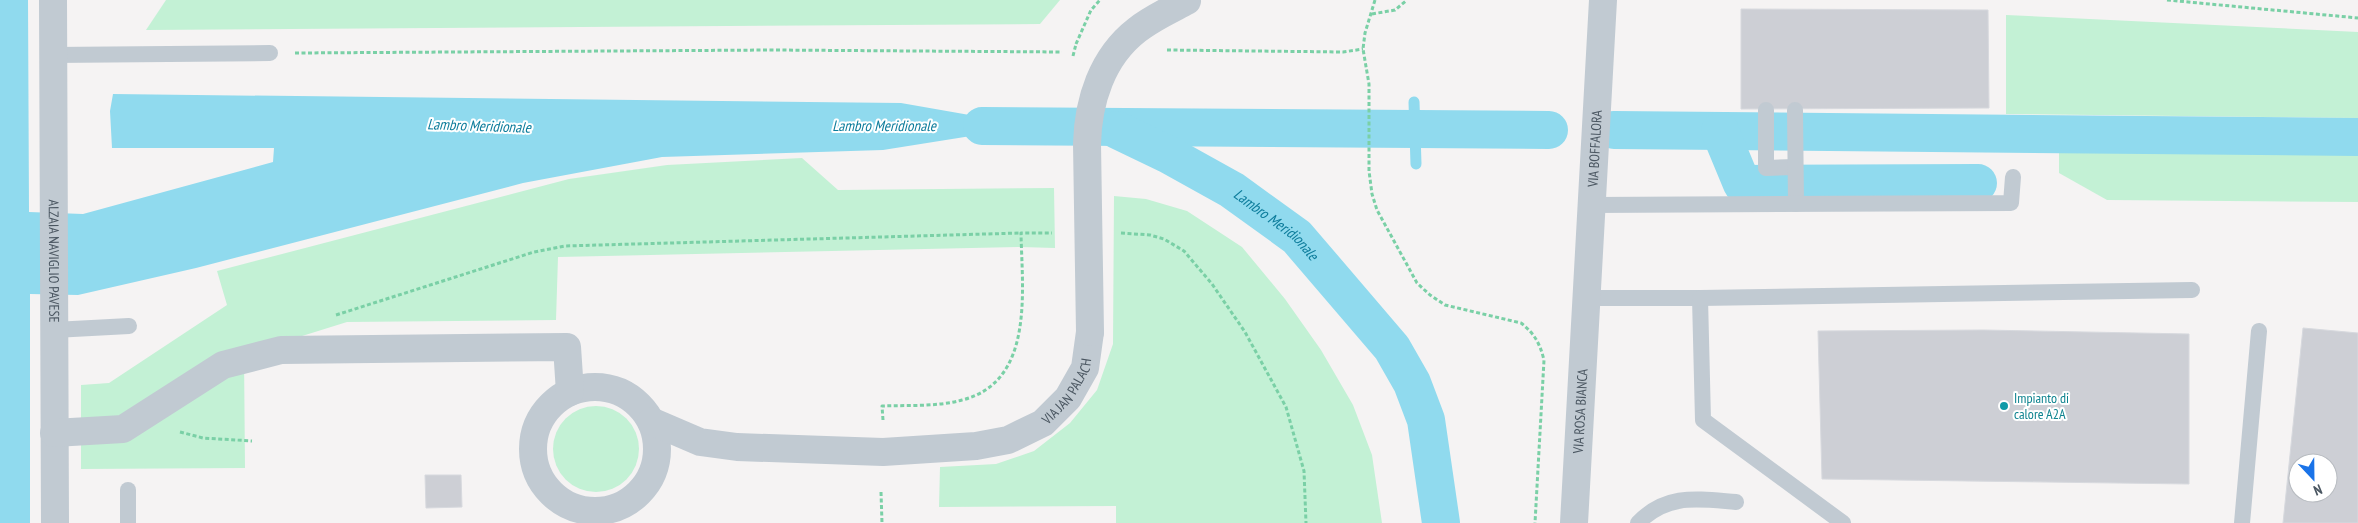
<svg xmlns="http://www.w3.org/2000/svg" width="2358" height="523" font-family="'PT Sans Narrow',sans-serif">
	<rect width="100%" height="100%" fill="#f5f3f3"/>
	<!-- green -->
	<g fill="#c3f1d5">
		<path d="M166,0h894l-20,24 -894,6z"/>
		<path d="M2006,15l352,17v86l-352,-4z"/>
		<path d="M2059,146l299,2v54l-251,-2 -48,-27z"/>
		<path d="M802,158l36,32 216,-2 1,60 -34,-1 -463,10 -2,63 -209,2 -103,32 1,114 -164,1v-84l28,-2 118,-78 -10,-34 352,-92 98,-14z"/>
		<path d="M1114,196l32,3 41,12 55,36 43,52 36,51 32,55 19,50 10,68h-266v-17l-177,1 1,-40 56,-3 38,-13 36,-28 27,-33 16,-46z"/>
		<circle cx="596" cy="449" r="43"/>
	</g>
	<!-- water -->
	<path fill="#90daee" d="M0,0h28l1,212 54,2 190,-52 1,-14h-162l-2,-37 3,-17 788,9 132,23 -150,24 -221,7 -139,26 -327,85 -118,27 -48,-1v229h-30z"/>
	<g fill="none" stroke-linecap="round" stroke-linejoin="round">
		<!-- stream -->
		<path stroke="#90daee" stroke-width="11" d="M1414,102l2,62"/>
		<!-- canal -->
		<g stroke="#90daee" stroke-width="38">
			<path d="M982,126l567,4"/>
			<path id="s1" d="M1117,130l52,25 63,35 65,47 95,111 20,35 14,37 15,103"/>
			<path d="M1614,130l744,7"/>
			<path d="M1720,131l22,53 236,-1"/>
		</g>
	</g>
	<!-- building -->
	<g fill="#cdcfd5" stroke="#d7d9de" fill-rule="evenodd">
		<path d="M1741,9l247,1 1,98 -248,1z"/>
		<path d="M2303,328l55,5v190h-75zM2298,463h30v30h-30z"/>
		<path d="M1984,330l205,4v150l-367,-5 -4,-148z"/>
		<path d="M425,475h36l1,32 -36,1z"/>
	</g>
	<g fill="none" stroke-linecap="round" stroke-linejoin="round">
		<!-- path -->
		<g stroke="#7ad0a6" stroke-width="3" stroke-dasharray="4 2.5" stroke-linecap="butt">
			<path d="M1375,0l-10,33 -2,16 6,35v87l3,23 5,16 40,73 13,12 15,10 76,18c14,11 19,21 23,37l-9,163"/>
			<path d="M2167,0l191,18"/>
			<path d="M1372,14l23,-4 12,-10"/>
			<path d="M1076,44l15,-34 9,-10"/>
			<path d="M1167,50l176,2 20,-3"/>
			<path d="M295,53l477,-3 290,2"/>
			<path d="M1121,233l29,2 14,4 20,12 28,33 33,48 41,75 18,64 2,52"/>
			<path d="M336,315l198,-63 31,-6 456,-13"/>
			<path d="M883,420l-1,-14c26,-1 55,1 80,-6 73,-18 60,-110 59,-167h31"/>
			<path d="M180,432l23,6 49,3"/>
			<path d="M881,492l1,31"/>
		</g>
		<!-- service -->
		<g stroke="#c1cad2" stroke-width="16">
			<path d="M52,55l218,-2"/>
			<path d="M1766,110v58l29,-1"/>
			<path d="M1795,110l1,94"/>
			<path d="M1592,205l419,-2 2,-26"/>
			<path d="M1588,298h112l3,122 140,103"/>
			<path d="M1700,298l492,-8"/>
			<path d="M54,330l75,-4"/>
			<path d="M128,490v33"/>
			<path d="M1638,523c29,-30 60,-24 98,-21"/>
			<path d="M2242,523l17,-192"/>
		</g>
		<!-- minor -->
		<g stroke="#c1cad2" stroke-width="28">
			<path id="s2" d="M53,0l2,523"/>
			<circle cx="595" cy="449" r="62"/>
			<path id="s3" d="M651,421l49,21 37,5 146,5 93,-6 32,-6 35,-17 25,-25 17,-30 5,-36"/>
			<path d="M54,433l69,-4 100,-64 58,-15 286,-3 3,45"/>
		</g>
		<!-- tertiary -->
		<path stroke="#c1cad2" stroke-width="28" id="s4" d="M1574,523l29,-523"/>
		<!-- path-bridge -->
		<path stroke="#7ad0a6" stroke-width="3" stroke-dasharray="4 2.5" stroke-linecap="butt" d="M1073,56l3,-12"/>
		<!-- minor-bridge -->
		<path stroke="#c1cad2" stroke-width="28" d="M1090,332l-3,-188c1,-43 15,-87 50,-114 15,-12 33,-20 50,-29"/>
	</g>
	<!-- markers -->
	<circle fill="#0f9aa8" stroke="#fff" stroke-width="2" cx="2004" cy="406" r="5"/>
	<g text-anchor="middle" stroke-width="4" stroke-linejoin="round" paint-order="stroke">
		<!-- street labels -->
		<g font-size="14" fill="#4a5661" stroke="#fff">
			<text dy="5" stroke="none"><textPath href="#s4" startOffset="375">VIA BOFFALORA</textPath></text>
			<text dy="5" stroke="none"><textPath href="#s2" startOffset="261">ALZAIA NAVIGLIO PAVESE</textPath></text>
			<text dy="5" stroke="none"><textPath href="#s3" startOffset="442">VIA JAN PALACH</textPath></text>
			<text dy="5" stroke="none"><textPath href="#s4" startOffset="112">VIA ROSA BIANCA</textPath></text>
		</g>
		<!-- culture labels -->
		<g font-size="14" fill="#0d838f" stroke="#fff" text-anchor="start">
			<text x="2014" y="403">Impianto di<tspan x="2014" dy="16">calore A2A</tspan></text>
		</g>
		<!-- water labels -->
		<g font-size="15" font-style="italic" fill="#0c7c9b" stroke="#fff">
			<text transform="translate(479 126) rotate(2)" y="5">Lambro Meridionale</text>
			<text x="884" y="131">Lambro Meridionale</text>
			<text dy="5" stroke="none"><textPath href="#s1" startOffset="186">Lambro Meridionale</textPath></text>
		</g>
	</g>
	<!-- north arrow -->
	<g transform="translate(2313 478) rotate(158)"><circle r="24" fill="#ffffff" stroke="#b7bbc0"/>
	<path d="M0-4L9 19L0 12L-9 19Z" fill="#1a73e8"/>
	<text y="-8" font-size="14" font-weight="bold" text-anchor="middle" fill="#4a5661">N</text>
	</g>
</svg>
